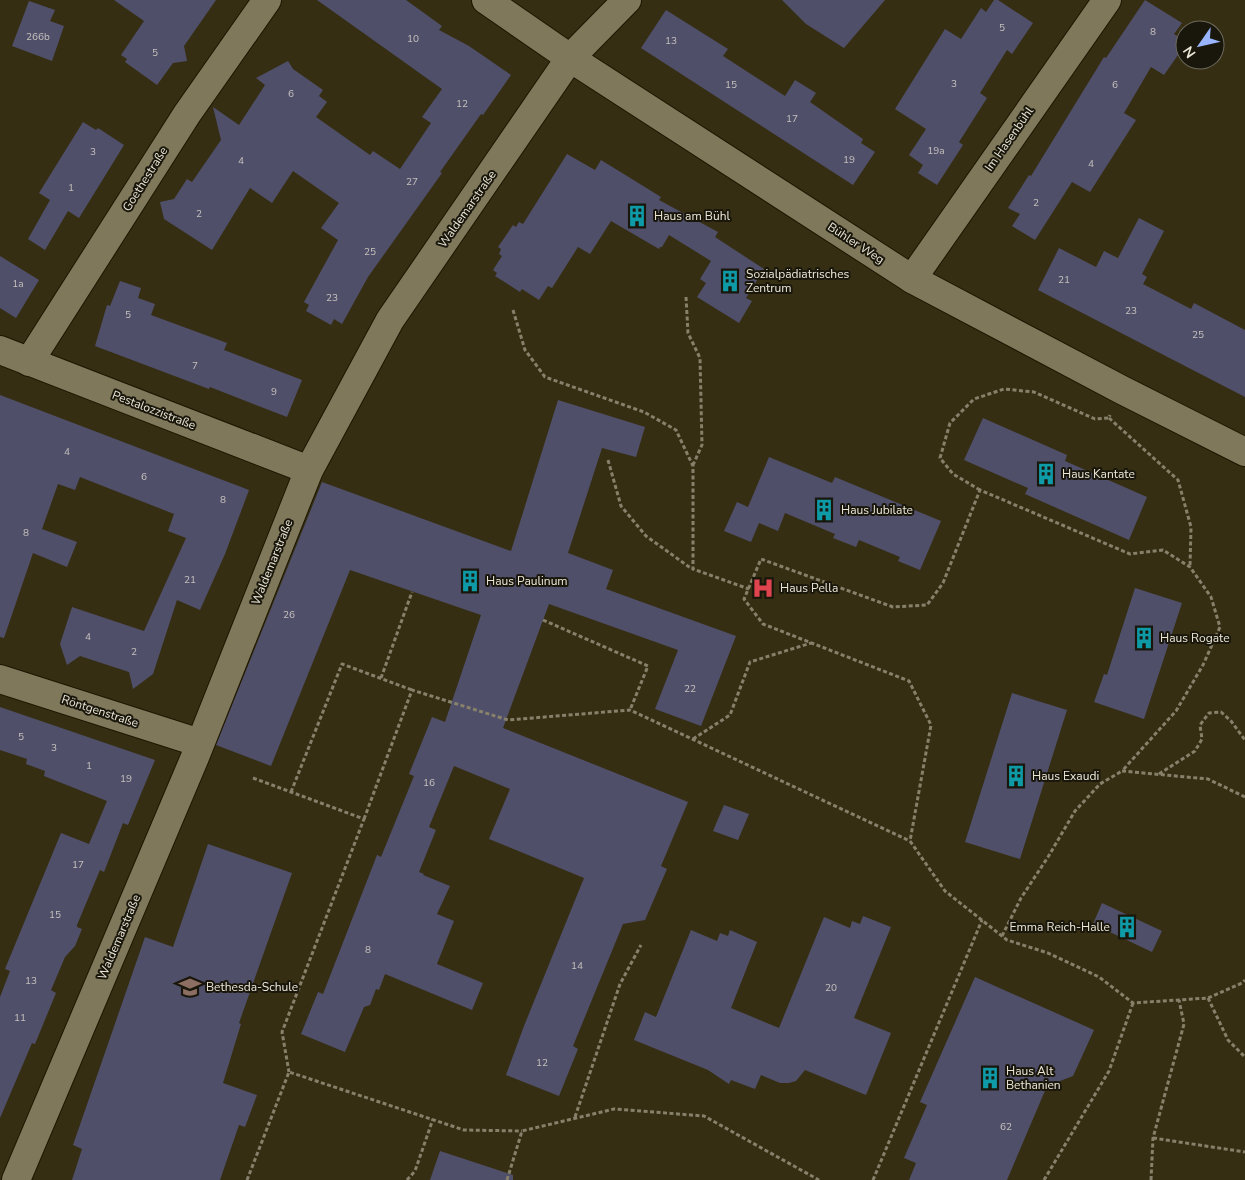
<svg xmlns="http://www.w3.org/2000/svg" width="1245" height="1180" font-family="'Nunito Sans',sans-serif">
	<rect width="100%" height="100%" fill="#352e13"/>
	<!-- building -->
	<g fill="#504f6a">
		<path d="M114,0h102l-32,46 3,15 -14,2 -16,22 -32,-23 2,-3 -6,-4 23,-34z"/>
		<path d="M317,0h89l36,26 -3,4 30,16 42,29 -28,40 -2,-1 -41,58 2,1 -74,104 -26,47 -8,-5 -3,6 -25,-14 3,-6 -5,-3 34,-62 -17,-12 18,-25 -46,-32 -21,32 -22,-15 -38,62 -48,-31 -4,-17 14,-3 13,-20 5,3 29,-42 -8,-33 26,18 26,-40 -9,-7 32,-17 5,8 30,21 -4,6 8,6 -11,15 54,38 3,-4 27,18 31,-46 -9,-6 20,-28z"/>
		<path d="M782,0h103l-41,48 -38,-24z"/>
		<path d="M994,0h4l35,23 -21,31 -5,-4 -27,43 7,5 -28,44 4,3 -26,40 -19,-12 5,-8 -14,-10 17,-26 -31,-20 50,-80 16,10 20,-31 5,4z"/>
		<path d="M1145,0l37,23 -8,11 11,7v4l-21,30 -13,-8 -27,46 12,7 -46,72 -18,-10 -37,58 -23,-14 8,-12 -12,-6 21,-33 2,1 73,-119 2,1z"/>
		<path d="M29,1l26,9 -5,11 14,5 -12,35 -40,-15z"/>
		<path d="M666,10l62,39 -5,7 62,40 10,-16 21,13 -6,9 53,37 -2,4 14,9 -22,33 -212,-137z"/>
		<path d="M83,122l13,8 2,-2 26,17 -45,73 -11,-7 -23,39 -17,-11 22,-39 -11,-7z"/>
		<path d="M567,154l28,16 6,-10 60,37 -2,3 59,32 -3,5 49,32 -18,29 6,3 -13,22 -42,-26 9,-14 -6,-4 11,-18 -42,-26 -7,12h-2l-1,2 -48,-28 -21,33 -12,-7 -26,41 -4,-2 -9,14 -17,-11 -2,3 -25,-16 2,-3 -4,-3 9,-14 -3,-2 2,-5 -3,-2 15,-22 3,2 3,-5 4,2z"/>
		<path d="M1139,218l25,13 -22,43 5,3 -4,7 48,25 3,-6 51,27v67l-207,-107 21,-42 37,19 8,-16 14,7z"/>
		<path d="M0,256l39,24 -23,38 -16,-10z"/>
		<path d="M120,281l21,7 -3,10 17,6 -4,11 76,28 -3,7 78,30 -15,37 -77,-30 -1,2 -114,-43 12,-41 3,1z"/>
		<path d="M0,395l249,95 -24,64 -25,56 -23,-10 -24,74 -20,15 -4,-17 -49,-16 -13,9 -7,-21 12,-37 72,24 42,-93 -18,-7 6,-17 -94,-37 -5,13 -17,-6 -16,45 35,13 -10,25 -34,-14 -29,85 -4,-1z"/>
		<path d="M558,400l87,27 -9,30 -34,-9 -34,105 45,17 -7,19 130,47 -35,90 -46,-17 23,-59 -129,-46 -46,124 185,74 -27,64 6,3 -22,51 -22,4 -50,122 5,3 -19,47 -53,-21 18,-49 60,-148 -95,-39 21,-50 -56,-23 -25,61 7,3 -17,42 5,2 -1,1 27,11 -13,28 17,7 -17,43 46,19 -11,27 -87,-36 -6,16 -3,-1 -6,16 -6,2 -19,45 -44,-18 17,-42 5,2 54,-139 4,2 33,-81 -5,-2 23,-57 13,5 36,-107 -131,-45 -79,196 -55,-21 106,-263 189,69z"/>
		<path d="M983,418l84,37 -2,6 82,36 -18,43 -104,-46 3,-6 -64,-28z"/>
		<path d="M769,457l63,26 3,-6 106,44 -21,49 -22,-9 2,-4 -41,-17 -3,7 -23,-9 2,-4 -50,-21 -7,18 -19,-8 -8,19 -27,-11 13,-29 11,5z"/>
		<path d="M1135,588l47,15 -38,116 -50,-17 10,-28 3,1z"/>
		<path d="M1012,693l55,17 -47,149 -55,-17z"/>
		<path d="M0,707l155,53 -27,65 -5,-2 -19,49 -4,-2 -23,55v2l5,2 -7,17 -10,11 -14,33 5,3 -21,51 -3,-1 -32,75v-121l10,-26 -5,-2 56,-136 28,11 18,-43 -63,-25 1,-5 -19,-7 1,-5 -27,-9z"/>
		<path d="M724,805l25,9 -11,26 -25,-9z"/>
		<path d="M208,844l84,29 -53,150 2,1 -18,59 34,12 -12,32 -6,-2 -19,55h-148l10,-31 -9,-4 72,-208 28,10z"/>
		<path d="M1102,903l60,28 -10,21 -59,-28z"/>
		<path d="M863,916l28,11 -37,91 37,15 -25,62 -61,-25 -9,11 -7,2h-9l-19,-8 -6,14 -24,-9 -2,4 -21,-14 -74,-30 11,-28 11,5 35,-87 26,11 3,-8 8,3 2,-6 27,12 -26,66 48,20 45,-111 26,11 2,-7 8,3z"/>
		<path d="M975,977l119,53 -21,46 -26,10 -40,94h-98l7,-17 -12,-5 23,-53 -7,-3z"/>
		<path d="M440,1151l73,24v5h-83z"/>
	</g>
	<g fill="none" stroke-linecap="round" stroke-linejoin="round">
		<!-- minor casing -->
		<g stroke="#1d1600" stroke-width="30">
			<g id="minor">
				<path d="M486,0l84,58 342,221 210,111 123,62"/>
				<path d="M912,279l195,-279"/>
				<path d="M0,350l309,120"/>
				<path d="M29,362l158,-248 80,-114"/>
				<path d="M0,679l200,64"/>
				<path d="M16,1180l179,-423 114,-287 81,-150 180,-262 57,-58"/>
			</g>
		</g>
		<!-- path -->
		<g stroke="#87816b" stroke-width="3" stroke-dasharray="4 2.5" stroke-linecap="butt">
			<path d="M686,297l2,36 12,25 2,87 -9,20"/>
			<path d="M513,310l12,40 20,27 99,35 32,18 17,36v103l56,20"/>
			<path d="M1109,418l69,62 13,47 -1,39"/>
			<path d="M608,460l13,46 25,30 46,33"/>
			<path d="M980,490l-27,-16 -13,-16 10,-35 24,-24 30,-10 30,3 61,27 14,-1 1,-3"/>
			<path d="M543,620l105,46 -18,44"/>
			<path d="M381,678l31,-86"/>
			<path d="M693,739l37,-24 20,-53 61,-19"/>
			<path d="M1159,774l36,-23 7,-12 -2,-14 9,-12 12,-1 10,9 14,19"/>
			<path d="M253,778l111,41 -82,213 7,40"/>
			<path d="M291,792l51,-128 70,26"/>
			<path d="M1245,797l-37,-18 -86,-8 54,-60 27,-46 17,-38 -9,-30 -21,-30 -27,-17 -33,4 -150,-64 -37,93 -16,22 -34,2 -132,-48 -17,40 19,25 146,57 22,44 -21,116 35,50 62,49 41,13 51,24 34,26 75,-5 34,-15 3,-3"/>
			<path d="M364,819l48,-129 96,30 122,-10 280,131"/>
			<path d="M1002,936l19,-38 27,-41 27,-46 25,-27 22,-13"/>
			<path d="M1208,998l20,42 17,17"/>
			<path d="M575,1117l45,-133 21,-39"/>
			<path d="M1153,1138l92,14"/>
			<path d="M247,1180l42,-108 175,58 58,1"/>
			<path d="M407,1180l8,-9 18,-52"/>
			<path d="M507,1180l15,-49 92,-22 90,7 115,64"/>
			<path d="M873,1180l109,-260"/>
			<path d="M1044,1180l65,-109 24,-68"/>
			<path d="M1151,1180l2,-42 31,-114 -5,-24"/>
		</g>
		<!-- minor -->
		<use href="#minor" stroke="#80785b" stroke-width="28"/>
	</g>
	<!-- icons -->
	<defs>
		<g id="building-bare" transform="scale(1.725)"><path d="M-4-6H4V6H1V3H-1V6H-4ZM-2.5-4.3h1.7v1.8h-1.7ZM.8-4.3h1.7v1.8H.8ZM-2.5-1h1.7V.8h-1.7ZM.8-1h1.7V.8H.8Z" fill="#0f9aa8" stroke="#19160b" stroke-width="2.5" paint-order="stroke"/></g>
		<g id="hospital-bare" transform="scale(1.725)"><path d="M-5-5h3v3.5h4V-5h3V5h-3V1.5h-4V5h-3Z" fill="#e0444e" stroke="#19160b" stroke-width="2.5" paint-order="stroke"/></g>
		<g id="school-bare" transform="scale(1.725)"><path d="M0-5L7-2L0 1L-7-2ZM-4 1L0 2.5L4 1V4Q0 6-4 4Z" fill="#8d6e63" stroke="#19160b" stroke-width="2.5" paint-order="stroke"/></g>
	</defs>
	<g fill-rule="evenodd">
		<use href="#building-bare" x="637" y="216"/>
		<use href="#building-bare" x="730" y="281"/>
		<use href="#building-bare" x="1046" y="474"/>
		<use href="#building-bare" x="824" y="510"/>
		<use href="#building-bare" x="470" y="581"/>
		<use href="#hospital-bare" x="763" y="588"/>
		<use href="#building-bare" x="1144" y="638"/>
		<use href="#building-bare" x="1016" y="776"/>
		<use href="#building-bare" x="1127" y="927"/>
		<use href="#school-bare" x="190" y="987"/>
		<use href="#building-bare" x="990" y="1078"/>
	</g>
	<g text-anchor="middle" stroke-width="4" stroke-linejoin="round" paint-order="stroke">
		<!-- number labels -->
		<g font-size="10" fill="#c5c1bc">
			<text x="1002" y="31">5</text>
			<text x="1153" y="35">8</text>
			<text x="38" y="40">266b</text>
			<text x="413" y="42">10</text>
			<text x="671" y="44">13</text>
			<text x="155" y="56">5</text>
			<text x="954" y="87">3</text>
			<text x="731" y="88">15</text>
			<text x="1115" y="88">6</text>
			<text x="291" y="97">6</text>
			<text x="462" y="107">12</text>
			<text x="792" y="122">17</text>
			<text x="936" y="154">19a</text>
			<text x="93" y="155">3</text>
			<text x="849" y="163">19</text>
			<text x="241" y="164">4</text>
			<text x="1091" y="167">4</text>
			<text x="412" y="185">27</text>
			<text x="71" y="191">1</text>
			<text x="1036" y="206">2</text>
			<text x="199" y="217">2</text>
			<text x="370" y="255">25</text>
			<text x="1064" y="283">21</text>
			<text x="18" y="287">1a</text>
			<text x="332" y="301">23</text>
			<text x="1131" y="314">23</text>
			<text x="128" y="318">5</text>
			<text x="1198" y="338">25</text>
			<text x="195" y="369">7</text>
			<text x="274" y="395">9</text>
			<text x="67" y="455">4</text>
			<text x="144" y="480">6</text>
			<text x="223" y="503">8</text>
			<text x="26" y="536">8</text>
			<text x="190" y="583">21</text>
			<text x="289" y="618">26</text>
			<text x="88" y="640">4</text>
			<text x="134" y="655">2</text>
			<text x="690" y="692">22</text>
			<text x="21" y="740">5</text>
			<text x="54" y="751">3</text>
			<text x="89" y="769">1</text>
			<text x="126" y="782">19</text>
			<text x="429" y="786">16</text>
			<text x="78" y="868">17</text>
			<text x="55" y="918">15</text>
			<text x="368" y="953">8</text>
			<text x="577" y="969">14</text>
			<text x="31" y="984">13</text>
			<text x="831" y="991">20</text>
			<text x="20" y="1021">11</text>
			<text x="542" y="1066">12</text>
			<text x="1006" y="1130">62</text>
		</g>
		<!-- street labels -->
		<g font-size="12" fill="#ece7d7" stroke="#19160b">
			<text transform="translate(1009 139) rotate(-55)" y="4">Im Hasenbühl</text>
			<text transform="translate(145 179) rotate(-58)" y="4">Goethestraße</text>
			<text transform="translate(467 209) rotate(-55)" y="4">Waldemarstraße</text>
			<text transform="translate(856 243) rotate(33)" y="4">Bühler Weg</text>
			<text transform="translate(154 410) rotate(21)" y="4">Pestalozzistraße</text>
			<text transform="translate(272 562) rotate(-68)" y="4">Waldemarstraße</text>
			<text transform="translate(100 711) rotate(18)" y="4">Röntgenstraße</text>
			<text transform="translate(119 937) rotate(-67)" y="4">Waldemarstraße</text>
		</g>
		<!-- poi labels -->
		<g font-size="12" fill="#ece7d7" stroke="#19160b" text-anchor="start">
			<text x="654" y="220">Haus am Bühl</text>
			<text x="746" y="278">Sozialpädiatrisches<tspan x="746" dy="14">Zentrum</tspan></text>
			<text x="1062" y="478">Haus Kantate</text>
			<text x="841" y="514">Haus Jubilate</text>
			<text x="486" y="585">Haus Paulinum</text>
			<text x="780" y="592">Haus Pella</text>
			<text x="1160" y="642">Haus Rogate</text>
			<text x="1032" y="780">Haus Exaudi</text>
			<text x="1110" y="931" text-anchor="end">Emma Reich-Halle</text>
			<text x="206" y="991">Bethesda-Schule</text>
			<text x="1006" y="1075">Haus Alt<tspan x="1006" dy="14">Bethanien</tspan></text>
		</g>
	</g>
	<!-- north arrow -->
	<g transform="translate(1200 45) rotate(236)"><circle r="24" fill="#19160b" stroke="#6d6a5d"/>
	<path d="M0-4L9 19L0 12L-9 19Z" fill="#98b5fd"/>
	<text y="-8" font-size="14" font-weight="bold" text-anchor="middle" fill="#ece7d7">N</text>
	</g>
</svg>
